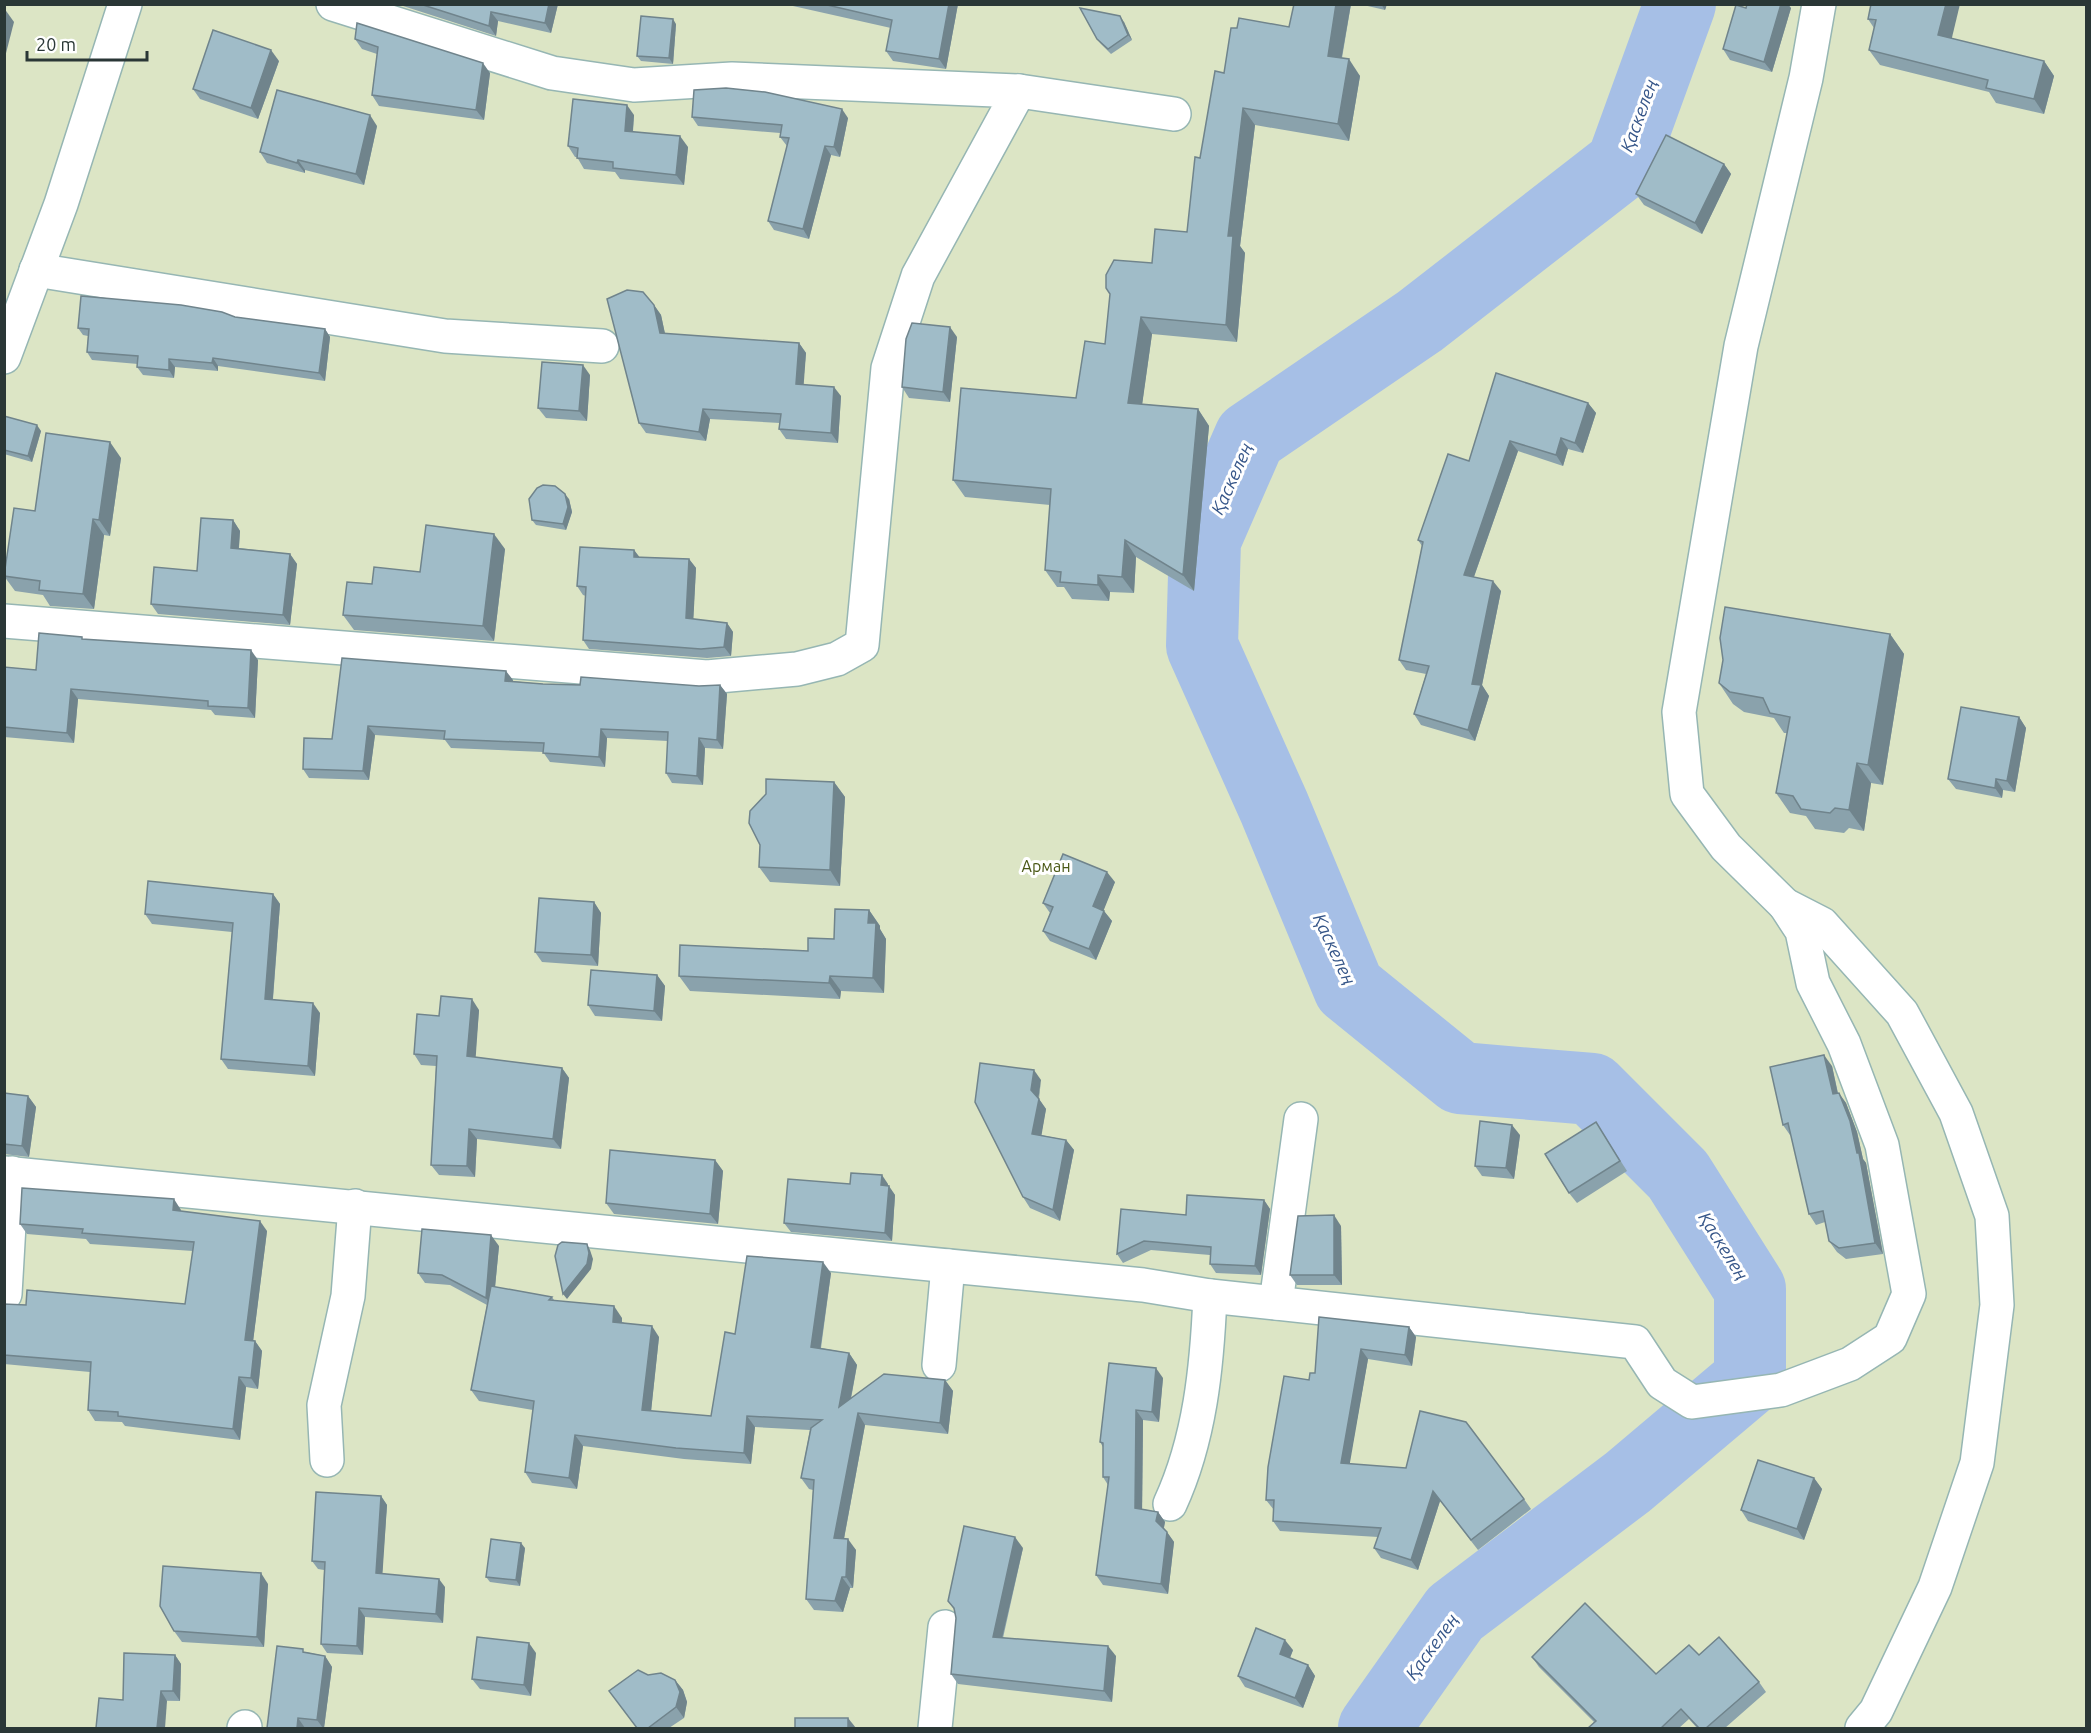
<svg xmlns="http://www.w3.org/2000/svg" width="2091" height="1733" font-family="Ubuntu,sans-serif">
	<rect width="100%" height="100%" fill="#dafcf9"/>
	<!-- green -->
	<rect fill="#dce5c5" x="5" y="5" width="2081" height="1723"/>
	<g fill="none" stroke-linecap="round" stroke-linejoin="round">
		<!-- river -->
		<path stroke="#a6bfe6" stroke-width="72" d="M1374,1728l81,-115 173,-131 122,-103v-90l-72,-114 -86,-86 -132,-11 -111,-90 -75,-181 -72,-161 3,-106 45,-103 170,-116 202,-157 58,-160"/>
		<!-- minor casing -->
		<g stroke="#96b6b3" stroke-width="36">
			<g id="minor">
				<path d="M1819,4l-13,74 -65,268 -62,366 8,82 39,53 59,58 37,19 80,89 54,100 36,103 5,89 -20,158 -42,124 -59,124 -14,17"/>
				<path d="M1019,91l155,23"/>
				<path d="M36,270l409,66 157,10"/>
				<path d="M4,357l57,-153 64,-200"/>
				<path d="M4,621l703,56 90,-8 40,-10 25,-14 26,-277 30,-92 101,-185 -287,-12 -98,6 -82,-12 -219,-69"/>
				<path d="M4,1173l1139,112 67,11 425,46 27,41 30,19 89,-12 69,-26 40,-26 19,-44 -27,-149 -38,-101 -31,-61 -11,-52 -17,-26"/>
				<path d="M5,1294l7,-121"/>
				<path d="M1276,1303l25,-184"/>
				<path d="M939,1365l9,-99"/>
				<path d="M327,1460l-3,-55 24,-109 7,-90"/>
				<path d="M1170,1504c30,-65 37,-137 40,-208"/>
				<path d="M244,1728l1,-1"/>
				<path d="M935,1728l10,-101"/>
			</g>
		</g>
		<!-- minor -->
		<use href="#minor" stroke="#fff" stroke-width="33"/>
	</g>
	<!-- wall -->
	<g fill="#8aa2ac">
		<path d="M397,4h161l-7,29 -53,-12 -2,15z"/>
		<path d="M784,4h174l-12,65 -53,-8 -7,-10 5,-23z"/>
		<path d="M1294,4h57l-9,54 18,18 -11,65 -94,-16 -15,121 5,7 -8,89 -85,-8 -10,70 56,5 11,17 -15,165 -58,-34 -2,36 -24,-1 -1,9 -37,-2 -8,-12h-7l-12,-17 5,-65 -85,-8 -12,-17 123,-82 29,-54 47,-81 35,-31 13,-74 24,-85 65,-46z"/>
		<path d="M1359,4h28l-2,6z"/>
		<path d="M1746,8h45l-19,64 -42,-12 -7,-11z"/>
		<path d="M1868,19l176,42 10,15 -10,38 -48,-11 -7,-11 -109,-27 -11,-15 5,-22z"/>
		<path d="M1124,22l8,18 -21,14 -10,-10 -4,-5z"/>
		<path d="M676,24l-3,40 -32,-3 -4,-5z"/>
		<path d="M355,39l135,34 -6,47 -105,-14 -7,-11 5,-41 -15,-5z"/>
		<path d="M279,61l-21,58 -58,-20 -7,-10z"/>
		<path d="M634,115l-1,17 55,15 -4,38 -64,-6 -5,-7 -31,-3 -7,-12h-2l-7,-11z"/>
		<path d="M692,117l156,1 -8,39 -9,-2 -22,84 -35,-9 -6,-9 19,-75 -7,-9v-4l-82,-7z"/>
		<path d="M377,126l-13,59 -59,-15v3l-38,-10 -7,-11z"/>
		<path d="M1724,164l7,10 -29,60 -58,-29 -8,-11z"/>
		<path d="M654,305l7,10 4,19 134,9 7,10 -3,31 38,12 -3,47 -52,-4 -7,-10 1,-6 -70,-4 -4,22 -60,-8 -7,-10z"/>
		<path d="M235,317l90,12 5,8 -5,44 -107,-15v5l-43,-4 -1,11 -31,-3 -6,-8 1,-3 -46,-4 -5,-8 1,-16 -5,-1 -5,-7z"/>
		<path d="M957,337l-7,65 -41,-4 -7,-11z"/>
		<path d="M590,375l-3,46 -41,-3 -8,-10z"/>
		<path d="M1588,403l8,10 -13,40 -15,-4 -5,17 -45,-15 -44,126 27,14 -19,94 7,11 -14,45 -54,-16 -7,-11 12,-40 -20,-4 -7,-10 23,-114 -4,-6 51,-79z"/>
		<path d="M4,416l37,15 -9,31 -28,-8z"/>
		<path d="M121,458l-11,78 -6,-1 -10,74 -44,-3 -7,-11 -28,-4 -11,-15 31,-65z"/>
		<path d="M569,499l3,13 -6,18 -30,-5 -4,-5z"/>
		<path d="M233,520l7,11 -1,17 51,6 7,10 -7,61 -132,-11 -7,-10 46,-33z"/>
		<path d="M505,549l-11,92 -140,-11 -11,-15 29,-31 48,-12z"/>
		<path d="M634,550l5,7 50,2 7,9 -3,51 34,4 6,9 -2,24 -24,2 -118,-9 -6,-9 3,-44 -3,-1 -6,-9z"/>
		<path d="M1890,634l14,20 -21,131 -12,-2 -7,48 -15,-3 -5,5 -29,-4 -9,-13 -16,-3 -14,-20 11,-60h-3l-10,-15 -30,-6 -11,-8 -14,-21z"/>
		<path d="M84,640l174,20 -3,58 -40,-3 -4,-5 -133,-11 -4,44 -70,-6v-70l32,3z"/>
		<path d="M506,671l6,10 31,3 156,2 21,-1 7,9 -4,55 -18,-1 -2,37 -31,-2 -6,-10 2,-32 -61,-3 -2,29 -55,-5 -7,-10 -92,-4 -6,-8 -70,-5 -6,45 -60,-2 -6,-9 29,-30z"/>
		<path d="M2019,717l7,11 -11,64 -12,-2 -1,8 -46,-9 -8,-10z"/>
		<path d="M834,782l11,15 -5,89 -70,-4 -11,-15z"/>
		<path d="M1115,882l-12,28 9,11 -16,39 -46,-19 -7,-10 7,-18 -7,-10z"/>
		<path d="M273,894l7,10 -7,95 47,14 -5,63 -87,-7 -7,-10 11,-127 -80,-8 -7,-10z"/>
		<path d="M594,902l7,11 -3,53 -56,-4 -7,-10z"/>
		<path d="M869,910l11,16v3l6,10 -2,54 -43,-2 -1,8 -150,-8 -11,-15 129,-25 26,-12z"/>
		<path d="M657,975l8,11 -3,35 -67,-5 -7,-11z"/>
		<path d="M479,1010l-4,47 87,11 7,10 -8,71 -84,-10 -2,38 -36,-2 -8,-10 5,-99 -15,-1 -7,-11 25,-38z"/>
		<path d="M1832,1066l6,27 8,10 11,29 6,27 3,4 17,91 -37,5 -9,-7 -8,-11 -4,-19 -9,3 -7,-11 -18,-79h-1l-7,-10z"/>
		<path d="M1041,1080l-2,19 7,10 -5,26 25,5 8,10 -14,71 -30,-13 -7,-11z"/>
		<path d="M4,1093l24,3 8,11 -7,50 -25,-3z"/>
		<path d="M1603,1133l24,38 -50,32 -8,-10z"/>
		<path d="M1520,1135l-6,44 -32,-3 -7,-10z"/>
		<path d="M715,1160l8,11 -5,53 -104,-10 -8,-11z"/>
		<path d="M850,1184h38v2l7,9 -3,46 -101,-9 -7,-9z"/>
		<path d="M1264,1200l6,9 -9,66 -45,-2 -6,-9v-9l-59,-5 -28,13 -6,-9 69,-39z"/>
		<path d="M181,1210v1l86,20 -14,110h2l7,10 -4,38 -12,-2 -6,53 -115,-14 -3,-4 -27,-1 -7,-11 2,-38 -86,-8v-60l22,1 159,-1 8,-53 -103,-7 -4,-5 -59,-5 -7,-10z"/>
		<path d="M1341,1226l1,59h-45l-7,-10z"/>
		<path d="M499,1246l-4,41 57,10 2,3 68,18v4l37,15 -8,74 60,5 24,-82 96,-61 -10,75 28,5 8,12 -6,34 94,-19 8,11 -5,43 -83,-9 -21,114 12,11 -3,38h-3l-7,24 -29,-2 -8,-11 7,-109 -4,-1 -8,-11 9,-48 -55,-3 -4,37 -67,-5 -101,-13 -6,43 -45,-6 -7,-11 8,-62 -54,-9 -8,-11 16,-85 -37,-20 -25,-2 -7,-10z"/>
		<path d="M1319,1317l90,10 7,10 -4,29 -44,-7 -19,105 175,35 7,10 -53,41 -38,-49 -22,69 -37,-12 -7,-10 4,-11 -98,-6 -7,-10 1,-11 -8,-10 43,-120 6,-7z"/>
		<path d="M1163,1378l-4,44 -16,-2 -1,89 16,3 7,10 -1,6 10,14 -6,52 -65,-9 -7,-10 12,-90 -5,-8v-30l-3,-5z"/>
		<path d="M1814,1478l8,11 -18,51 -56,-19 -7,-11z"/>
		<path d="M381,1496l6,9 -5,68 63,14 -2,36 -78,-6 -2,38 -36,-2 -6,-9 3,-74 -6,-1 -6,-8z"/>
		<path d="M525,1548l-5,38 -30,-4 -4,-5z"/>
		<path d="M1023,1548l-20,90 113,18 -4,46 -154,-18 -7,-10 5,-56 -1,-7 -7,-10z"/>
		<path d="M268,1584l-4,63 -82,-5 -8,-11z"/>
		<path d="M1293,1650l-3,8 18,7 7,11 -12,32 -58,-21 -7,-11z"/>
		<path d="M306,1652l19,4 7,11 -8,61h-57z"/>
		<path d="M536,1653l-5,43 -51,-7 -8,-10z"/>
		<path d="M175,1655l6,9 -1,37 -57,-1z"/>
		<path d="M1699,1655l60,27 7,10 -41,36h-28l-8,-9 -10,9h-91l6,-6 -55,-55 -7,-10 124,17z"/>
		<path d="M648,1675l27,5 8,10 4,12 -3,16 -15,10h-32z"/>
	</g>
	<!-- shaded-wall -->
	<g fill="#70848c">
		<path d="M549,4h9l-7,29 -6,-10z"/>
		<path d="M949,4h9l-12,65 -7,-10z"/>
		<path d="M1336,4h15l-12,68 -11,-16z"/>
		<path d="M1381,4h6l-2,6z"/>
		<path d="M1781,4h7l3,4 -19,64 -8,-10z"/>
		<path d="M1946,4h14l-11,46 -11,-15z"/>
		<path d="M4,8l10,14 -10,39z"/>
		<path d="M491,12l7,9 -2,15 -7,-10z"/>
		<path d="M1120,16l4,6 8,18 -4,-5z"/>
		<path d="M673,19l3,5 -3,40 -4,-6z"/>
		<path d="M271,50l8,11 -21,58 -7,-11z"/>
		<path d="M1349,59l11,17 -11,65 -11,-17z"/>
		<path d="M2044,61l10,15 -10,38 -10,-15z"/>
		<path d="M483,63l7,10 -6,47 -8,-10z"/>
		<path d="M627,105l7,10 -2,26 -7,-10z"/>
		<path d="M1243,108l12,17 -15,121 5,7 -8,89 -11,-17 2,-89z"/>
		<path d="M842,109l6,9 -8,39 -6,-10z"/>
		<path d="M370,115l7,11 -13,59 -8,-11z"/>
		<path d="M680,136l8,11 -4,38 -8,-10z"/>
		<path d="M825,146l6,9 -22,84 -6,-10z"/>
		<path d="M298,160l7,10v3l-8,-10z"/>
		<path d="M1724,164l7,10 -29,60 -7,-11z"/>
		<path d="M654,305l7,10 6,28 -7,-10z"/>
		<path d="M1141,317l11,17 -12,86 -12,-17z"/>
		<path d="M950,327l7,10 -7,65 -7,-10z"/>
		<path d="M325,329l5,8 -5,44 -6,-8z"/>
		<path d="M799,343l7,10 -3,41 -7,-10z"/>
		<path d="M213,358l5,8v5l-6,-8z"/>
		<path d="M169,359l6,8 -1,11 -5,-8z"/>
		<path d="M583,365l7,10 -3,46 -8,-10z"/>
		<path d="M834,387l7,9 -3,47 -7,-10z"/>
		<path d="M1588,403l8,10 -13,40 -8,-10z"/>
		<path d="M703,409l7,10 -4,22 -7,-9z"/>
		<path d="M1198,409l11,17 -15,165 -11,-16z"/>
		<path d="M37,425l4,6 -9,31 -4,-6z"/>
		<path d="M1561,438l7,11 -5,17 -7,-11z"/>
		<path d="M1510,441l8,10 -47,134 -7,-10z"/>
		<path d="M110,442l11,16 -11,78 -11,-16z"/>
		<path d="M565,494l4,5 3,13 -6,18 -3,-6z"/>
		<path d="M93,519l11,16 -10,74 -11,-15z"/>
		<path d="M233,520l7,11 -2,27 -7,-10z"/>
		<path d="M494,534l11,15 -11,92 -11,-15z"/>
		<path d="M1125,540l11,17 -2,36 -12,-16z"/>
		<path d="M634,550l7,9 -7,-2z"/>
		<path d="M290,554l7,10 -7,61 -7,-10z"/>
		<path d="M689,559l7,9 -3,59 -7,-9z"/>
		<path d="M1098,575l12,17 -1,9 -11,-16z"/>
		<path d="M1493,581l8,10 -19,94 7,11 -14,45 -7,-11 4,-46z"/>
		<path d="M727,623l6,9 -2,24 -7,-9z"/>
		<path d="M1890,634l14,20 -21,131 -15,-20z"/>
		<path d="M251,650l7,10 -3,58 -7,-10z"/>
		<path d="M506,671l7,9 -1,10 -7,-9z"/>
		<path d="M720,685l7,9 -4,55 -6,-9z"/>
		<path d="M71,689l7,10 -4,44 -7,-10z"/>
		<path d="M2019,717l7,11 -11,64 -8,-11z"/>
		<path d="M368,726l7,9 -6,45 -6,-9z"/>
		<path d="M601,729l6,9 -2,29 -6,-10z"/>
		<path d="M699,738l6,10 -2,37 -6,-9z"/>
		<path d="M1857,763l14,20 -7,48 -15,-21z"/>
		<path d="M1996,779l7,11 -1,8 -7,-10z"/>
		<path d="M834,782l11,15 -5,89 -10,-16z"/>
		<path d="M1107,872l8,10 -14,35 -8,-11z"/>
		<path d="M273,894l7,10 -8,105 -7,-10z"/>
		<path d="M594,902l7,11 -3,53 -7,-11z"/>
		<path d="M869,910l11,16v3l6,10 -2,54 -11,-15 -5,-55z"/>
		<path d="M1104,911l8,10 -16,39 -7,-11z"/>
		<path d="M657,975l8,11 -3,35 -8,-10z"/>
		<path d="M830,976l11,15 -1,8 -11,-16z"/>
		<path d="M472,999l7,11 -4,57 -8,-11z"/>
		<path d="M313,1003l7,10 -5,63 -7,-10z"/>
		<path d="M1824,1055l8,11 8,38 -7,-10z"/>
		<path d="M562,1068l7,10 -8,71 -8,-10z"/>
		<path d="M1034,1070l7,10 -3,21 -7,-11z"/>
		<path d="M1839,1093l7,10 11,29 6,27 3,4 17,91 -8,-11 -18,-90z"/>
		<path d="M28,1096l8,11 -7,50 -7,-11z"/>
		<path d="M1039,1099l7,10 -6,35 -8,-10z"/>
		<path d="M1512,1125l8,10 -6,44 -8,-11z"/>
		<path d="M469,1129l8,10 -2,38 -8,-11z"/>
		<path d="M1066,1140l8,10 -14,71 -7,-11z"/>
		<path d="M715,1160l8,11 -5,53 -8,-10z"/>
		<path d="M882,1175l6,9 -1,10 -6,-9z"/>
		<path d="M889,1186l6,9 -3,46 -7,-8z"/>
		<path d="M174,1199l7,11v10l-8,-10z"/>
		<path d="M1264,1200l6,9 -9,66 -6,-9z"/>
		<path d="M1334,1215l7,11 1,59 -8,-10z"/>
		<path d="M260,1221l7,10 -15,119 -7,-10z"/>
		<path d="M491,1235l8,11 -6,62 -7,-10z"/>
		<path d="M587,1244l3,6 3,9 -2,10 -24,30 -4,-5z"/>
		<path d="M823,1262l8,11 -12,85 -8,-11z"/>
		<path d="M614,1306l8,12 -1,15 -8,-11z"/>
		<path d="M652,1326l7,11 -9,84 -8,-11z"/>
		<path d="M1409,1327l7,10 -4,29 -7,-11z"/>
		<path d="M255,1341l7,10 -4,38 -7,-11z"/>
		<path d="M1361,1349l7,10 -20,115 -7,-11z"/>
		<path d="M849,1353l8,12 -10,53 -8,-11z"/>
		<path d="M1156,1368l7,10 -4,44 -7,-10z"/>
		<path d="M239,1377l7,10 -6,53 -7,-11z"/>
		<path d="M945,1380l8,11 -5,43 -8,-11z"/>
		<path d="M1136,1410l7,10 -1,98 -7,-10z"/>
		<path d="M858,1413l7,12 -23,124 -8,-11z"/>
		<path d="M747,1416l8,11 -4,37 -7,-11z"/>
		<path d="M575,1435l8,11 -6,43 -8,-11z"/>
		<path d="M1814,1478l8,11 -18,51 -7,-11z"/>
		<path d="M1433,1491l7,10 -22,69 -7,-10z"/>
		<path d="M381,1496l6,9 -5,76 -6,-8z"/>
		<path d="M1158,1512l7,10 -2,9 -7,-10z"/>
		<path d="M1167,1532l7,10 -6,52 -7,-10z"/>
		<path d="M1015,1537l8,11 -23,99 -7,-10z"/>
		<path d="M848,1539l8,11 -3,38 -7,-11z"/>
		<path d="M521,1543l4,5 -5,38 -4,-6z"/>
		<path d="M261,1573l7,11 -4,63 -7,-10z"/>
		<path d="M842,1577l8,11 -7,24 -8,-11z"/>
		<path d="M439,1579l6,8 -2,36 -7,-9z"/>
		<path d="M359,1608l6,9 -2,38 -6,-9z"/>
		<path d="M1285,1640l8,10 -6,15 -7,-11z"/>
		<path d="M529,1643l7,10 -5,43 -7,-11z"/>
		<path d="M1108,1646l8,10 -4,46 -8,-11z"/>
		<path d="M175,1655l6,9 -1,37 -7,-10z"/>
		<path d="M325,1656l7,11 -8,61h-1l-6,-8z"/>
		<path d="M1308,1665l7,11 -12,32 -8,-10z"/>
		<path d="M675,1680l8,10 4,12 -3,16 -8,-11z"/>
		<path d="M161,1691l6,10 -2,27h-8z"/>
		<path d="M298,1718l7,10h-8z"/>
		<path d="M848,1718l8,10h-8z"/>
	</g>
	<!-- building -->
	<g fill="#a0bcc8" stroke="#70848c" stroke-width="1.5">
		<path d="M420,4h129l-4,19 -54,-11 -2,14z"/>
		<path d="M823,4h126l-10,55 -53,-8 6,-31z"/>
		<path d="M1294,4h42l-8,52 21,3 -11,65 -95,-16 -15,128h5l-7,89 -85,-8 -13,86 70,6 -15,166 -58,-35 -3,37 -24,-2v10l-38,-3 1,-10 -16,-2 6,-81 -98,-9 8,-92 115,10 9,-57 20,3 5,-50 -4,-6v-13l8,-15 38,3 3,-34 32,3 8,-75 5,1 15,-87 9,2 7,-45h6l2,-10 50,9z"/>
		<path d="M1747,4h34l-17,58 -41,-13 13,-44 10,3z"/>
		<path d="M1871,4h75l-8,31 106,26 -10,38 -48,-11 2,-8 -119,-30 7,-30 -8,-1z"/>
		<path d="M1080,8l40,8 8,19 -20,14 -11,-10z"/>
		<path d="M641,16l32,3 -4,39 -32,-2z"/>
		<path d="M357,23l126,40 -7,47 -104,-15 6,-48 -23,-8z"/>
		<path d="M213,30l58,20 -20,58 -58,-19z"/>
		<path d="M726,88l39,4 77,17 -8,38 -9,-1 -22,83 -35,-8 21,-83 -9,-1 2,-12 -90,-8 2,-27z"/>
		<path d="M277,90l93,25 -14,59 -58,-14 -1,3 -37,-11z"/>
		<path d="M573,99l54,6 -2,26 55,5 -4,39 -63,-7v-6l-36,-4 1,-10 -10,-2z"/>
		<path d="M1666,135l58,29 -29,59 -59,-29z"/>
		<path d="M627,290l16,2 11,13 6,28 139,10 -3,41 38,3 -3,46 -52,-4 2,-15 -78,-5 -4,23 -60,-9 -32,-124z"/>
		<path d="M81,296l100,9 41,7 13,5 90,12 -6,44 -106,-15 -1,5 -43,-4v11l-32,-3 1,-11 -51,-4 2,-23 -11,-1z"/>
		<path d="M912,323l38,4 -7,65 -41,-5 4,-48z"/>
		<path d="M542,362l41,3 -4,46 -41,-3z"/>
		<path d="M1496,373l92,30 -13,40 -14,-5 -5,17 -46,-14 -46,134 29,6 -21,103 9,1 -13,45 -54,-16 15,-48 -30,-6 24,-118 -5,-2 30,-86 21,7z"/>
		<path d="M4,416l33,9 -9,31 -24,-6z"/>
		<path d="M46,433l64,9 -11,78 -6,-1 -10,75 -44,-4 1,-9 -36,-5 10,-68 21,3z"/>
		<path d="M543,485l12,1 10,8 3,13 -5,17 -31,-4 -3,-21 8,-11z"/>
		<path d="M201,518l32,2 -2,28 59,6 -7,61 -132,-11 3,-37 43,4z"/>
		<path d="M426,525l68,9 -11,92 -140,-11 4,-33 25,2 2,-17 46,5z"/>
		<path d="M580,547l54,3v7l55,2 -3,59 41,5 -3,24 -23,2 -118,-9 3,-53 -9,-1z"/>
		<path d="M1725,607l165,27 -22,131 -11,-2 -8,47 -14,-2 -5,5 -29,-4 -8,-13 -17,-3 14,-76 -20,-4 -7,-15 -33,-6 -11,-9 4,-23 -3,-22z"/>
		<path d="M39,633l43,4v2l169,11 -3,58 -40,-2v-5l-137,-12 -4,44 -63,-6v-60l32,3z"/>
		<path d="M342,658l164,13 -1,10 38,3 37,1 1,-8 118,9 21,-1 -3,55 -18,-2 -2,38 -31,-3 2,-41 -67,-3 -2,28 -56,-4 1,-10 -100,-4 1,-8 -77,-5 -5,45 -60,-2 1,-31 28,1z"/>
		<path d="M1961,707l58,10 -12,64 -11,-2 -1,9 -47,-9z"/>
		<path d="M766,779l68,3 -4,88 -71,-3 1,-22 -11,-22 1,-12 16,-17z"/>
		<path d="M1063,854l44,18 -14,34 11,5 -15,38 -46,-18 10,-24 -10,-4z"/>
		<path d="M148,881l125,13 -8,105 48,4 -5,63 -87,-7 12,-136 -88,-9z"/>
		<path d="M539,898l55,4 -3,53 -56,-3z"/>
		<path d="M835,909l34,1 -1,13h8l-3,55 -43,-2 -1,7 -150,-7 1,-31 128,6v-13l26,1z"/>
		<path d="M591,970l66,5 -3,36 -66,-6z"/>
		<path d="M441,996l31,3 -5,57 95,12 -9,71 -84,-10 -2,37 -36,-1 6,-109 -23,-2 3,-40 22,2z"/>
		<path d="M1824,1055l9,39 6,-1 11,28 7,32h2l16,90 -36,5 -10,-7 -6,-30 -14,3 -21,-91 -5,2 -13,-58z"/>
		<path d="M980,1063l54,7 -3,20 8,9 -7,35 34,6 -13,70 -30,-13 -48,-95z"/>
		<path d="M4,1093l24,3 -6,50 -18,-2z"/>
		<path d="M1480,1121l32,4 -6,43 -31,-2z"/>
		<path d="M1596,1122l24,39 -51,32 -24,-39z"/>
		<path d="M610,1150l105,10 -5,54 -104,-11z"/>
		<path d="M851,1173l31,2 -1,10 8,1 -4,47 -101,-10 4,-44 62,5z"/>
		<path d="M22,1188l152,11 -1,11 87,11 -15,119 10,1 -4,37 -12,-1 -6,52 -115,-13v-4l-30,-2 3,-48 -87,-7v-51l22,1 1,-15 158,14 9,-62 -112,-9 1,-4 -63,-5z"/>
		<path d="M1187,1195l77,5 -9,66 -45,-2 1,-17 -67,-6 -27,13 4,-45 65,6z"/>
		<path d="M1334,1215v60h-44l8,-59z"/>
		<path d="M422,1229l69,6 -5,63 -44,-23 -24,-2z"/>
		<path d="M562,1242l25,2 2,9 -2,11 -24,30 -8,-38 3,-11z"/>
		<path d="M747,1256l76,6 -12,85 38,6 -10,54 45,-33 61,6 -5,43 -82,-10 -24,125 14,1 -2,38h-4l-7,24 -29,-2 8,-119 -13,-2 10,-50 11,-8 -75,-4 -3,37 -68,-5 -101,-13 -6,43 -44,-6 9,-71 -63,-11 20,-104 61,11 -3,3 65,6 -1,16 39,4 -10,84 69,6 14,-84 10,2z"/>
		<path d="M1319,1317l90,10 -4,28 -44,-6 -20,114 65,5 14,-57 46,11 58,77 -53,41 -38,-49 -22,69 -37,-12 7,-20 -108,-7 1,-21h-8l2,-33 16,-91 25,4 1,-7h5z"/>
		<path d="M1109,1363l47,5 -4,44 -16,-2 -1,98 23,4 -2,9 11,11 -6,52 -65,-9 13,-98h-6v-34l-3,-1z"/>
		<path d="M1758,1460l56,18 -17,51 -56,-19z"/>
		<path d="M316,1492l65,4 -5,77 63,6 -3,35 -77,-6 -2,38 -36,-2 4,-82 -13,-1z"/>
		<path d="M964,1526l51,11 -22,100 115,9 -4,45 -153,-17 5,-56 -2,-10 -6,-7z"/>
		<path d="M491,1539l30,4 -5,37 -30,-3z"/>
		<path d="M163,1566l98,7 -4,64 -83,-6 -14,-25z"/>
		<path d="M1585,1603l71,71 33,-29 10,10 20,-18 40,45 -53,46h-7l-18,-19 -20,19h-73l8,-7 -64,-64z"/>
		<path d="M1256,1628l29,12 -5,14 28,11 -13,33 -57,-22z"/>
		<path d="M477,1637l52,6 -5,42 -52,-6z"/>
		<path d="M277,1646l26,3v3l22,4 -8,64 -19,-2 -1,10h-30z"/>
		<path d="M124,1653l51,2 -2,36h-12l-4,37h-61l3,-30 24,2z"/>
		<path d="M638,1670l10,5 13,-2 14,7 5,12 -4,15 -28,21h-11l-28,-37z"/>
		<rect x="795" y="1718" width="53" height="10"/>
	</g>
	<g text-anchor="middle" stroke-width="6" stroke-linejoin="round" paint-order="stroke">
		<!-- park labels -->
		<g font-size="16" fill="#4a5815" stroke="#fff">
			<text x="1046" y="872">Арман</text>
		</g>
		<!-- water labels -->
		<g font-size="18" font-style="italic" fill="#355588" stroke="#fff">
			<text transform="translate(1639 116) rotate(-70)" y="6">Қаскелең</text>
			<text transform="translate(1232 479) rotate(-66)" y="6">Қаскелең</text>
			<text transform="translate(1334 949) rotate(65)" y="6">Қаскелең</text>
			<text transform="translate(1723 1246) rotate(58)" y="6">Қаскелең</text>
			<text transform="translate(1432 1647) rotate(-54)" y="6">Қаскелең</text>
		</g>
	</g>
	<!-- border -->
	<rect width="2091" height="1733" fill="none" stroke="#2a3736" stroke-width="12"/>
	<!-- scale -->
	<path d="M27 51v9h120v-9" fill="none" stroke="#2a3736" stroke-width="3"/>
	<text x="36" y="51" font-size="18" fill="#2a3736" stroke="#ffffff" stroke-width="4.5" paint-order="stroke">20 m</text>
</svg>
